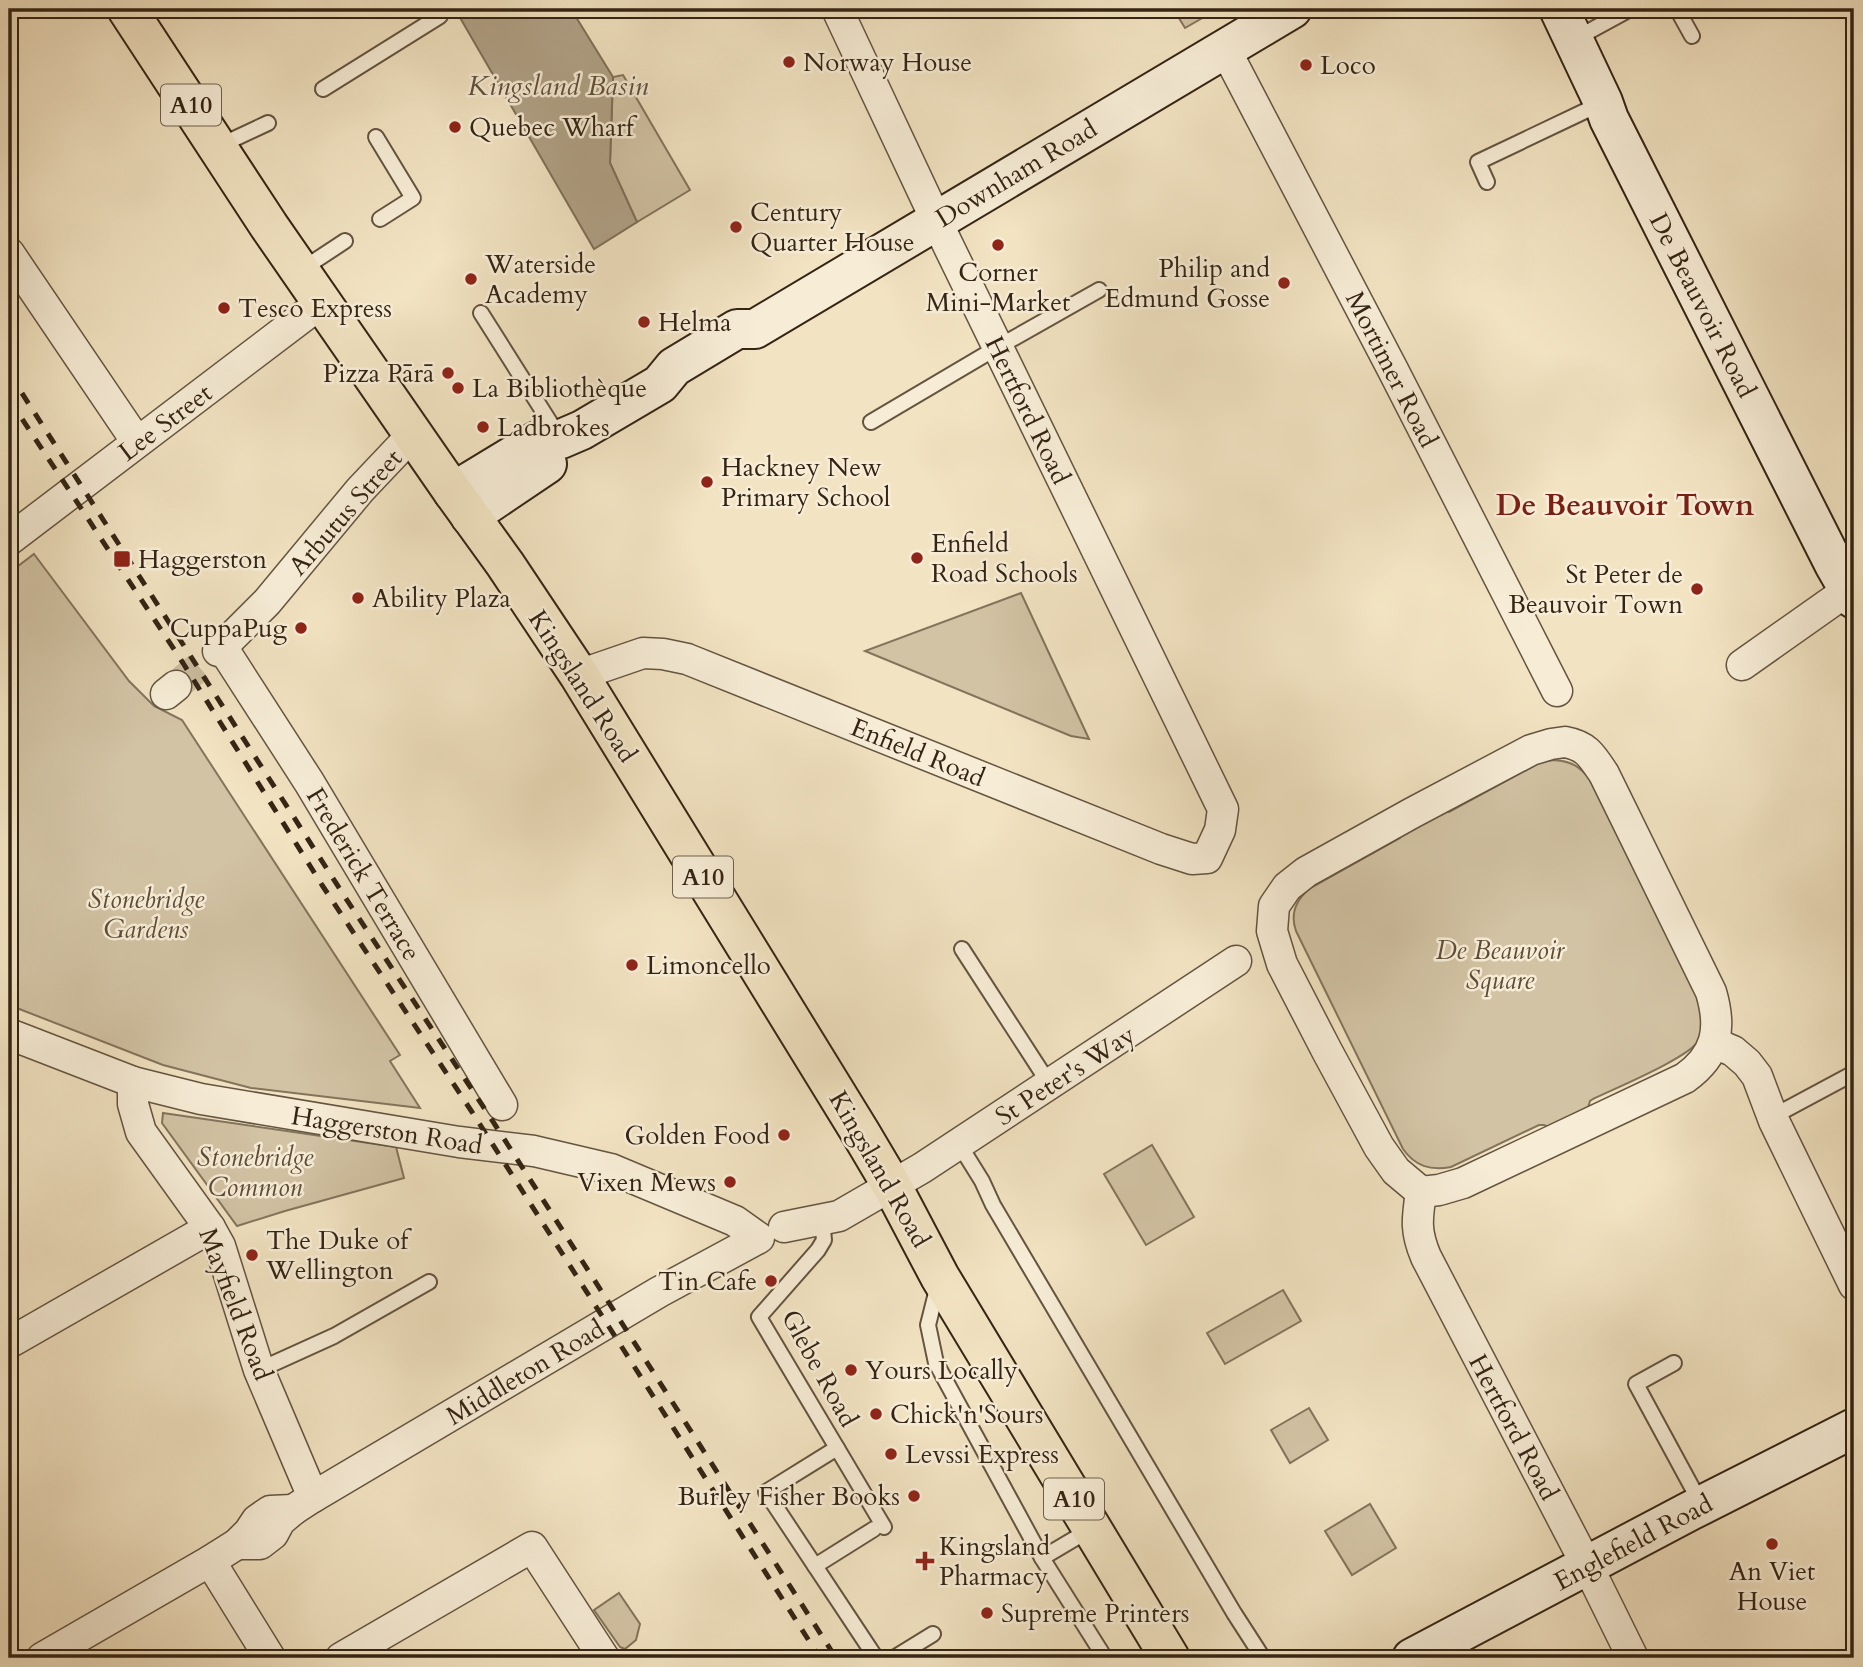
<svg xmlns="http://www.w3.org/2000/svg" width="1863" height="1667" font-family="Cardo,serif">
	<rect width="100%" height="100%" fill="#f2e3c2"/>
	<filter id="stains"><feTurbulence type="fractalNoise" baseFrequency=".00286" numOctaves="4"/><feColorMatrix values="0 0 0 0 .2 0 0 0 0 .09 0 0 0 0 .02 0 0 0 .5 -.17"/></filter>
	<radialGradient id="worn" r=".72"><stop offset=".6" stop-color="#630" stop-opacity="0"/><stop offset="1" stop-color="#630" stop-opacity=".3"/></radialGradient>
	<!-- green -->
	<g fill="#d2c3a4" stroke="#83745c" stroke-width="2">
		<path d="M1177,9h41l-33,19 -11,-18z"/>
		<path d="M623,75l67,115 -53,32 -27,-59 3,-86z"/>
		<path d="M34,554l95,127 25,25 28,14 218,335 -10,6 30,47 -169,-20 -88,-23 -154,-60v-432z"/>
		<path d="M1021,593l68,146 -18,-3 -206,-85z"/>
		<path d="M1553,760c18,1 27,6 37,20l112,227c3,10 2,23 -3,33 -8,17 -86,49 -106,59l-3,2 -2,7 -40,19 -4,-2h-5l-88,42c-21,4 -36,-1 -48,-18l-107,-218c-6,-17 -1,-30 13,-42l91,-51v-4l45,-22h4l92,-50z"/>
		<path d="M163,1113l233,34 8,31 -119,33 -48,15 -75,-103z"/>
		<path d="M1152,1145l42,72 -48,28 -42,-71z"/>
		<path d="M1283,1290l18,31 -76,43 -18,-31z"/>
		<path d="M1309,1408l19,32 -38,23 -19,-33z"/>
		<path d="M1370,1504l26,44 -44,27 -27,-44z"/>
		<path d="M619,1593l21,31 -4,16 -11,9 -5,-2 -26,-37z"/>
	</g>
	<!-- water -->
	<path fill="#b1a287" stroke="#7f7059" stroke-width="2" d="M455,9h116l42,68 -3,86 27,59 -43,27z"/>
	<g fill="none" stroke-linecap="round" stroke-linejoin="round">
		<!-- street-tunnel -->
		<path stroke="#ccbd9f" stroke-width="30" stroke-dasharray="30 15" stroke-linecap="butt" d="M176,686l42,-35"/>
		<!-- lane casing -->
		<g stroke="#645440" stroke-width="18">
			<g id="lane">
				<path d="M1677,9l15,27"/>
				<path d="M137,21l20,-12"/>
				<path d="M1575,39l55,-30"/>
				<path d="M323,89l117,-73"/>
				<path d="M376,137l37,61 -33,21"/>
				<path d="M219,146l49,-23"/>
				<path d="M1487,182l-9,-20 124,-59"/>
				<path d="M301,270l44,-29"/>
				<path d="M481,313l77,122"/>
				<path d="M871,422l127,-75 101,-57"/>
				<path d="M962,949l88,136"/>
				<path d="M1772,1117l82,-44"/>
				<path d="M959,1144l23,37 11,24 241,408 29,45"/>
				<path d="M822,1221l2,19 -6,10 -59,67 78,131 -71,44 110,166"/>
				<path d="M938,1285l-10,40 8,38 106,195 63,100"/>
				<path d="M1674,1363l-38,21 65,120"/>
				<path d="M259,1370l75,-34 95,-54"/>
				<path d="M837,1448l47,79"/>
				<path d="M1042,1558l49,-29"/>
				<path d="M815,1566l59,-37"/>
				<path d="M894,1658l39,-24"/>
			</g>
		</g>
		<!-- street casing -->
		<g stroke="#645440" stroke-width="33">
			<g id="street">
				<path d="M1225,49l168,321 164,321"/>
				<path d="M9,253l128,189"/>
				<path d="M9,540l312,-237"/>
				<path d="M222,647l87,135 193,323"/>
				<path d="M218,651l49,-49 93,-112 53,-56"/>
				<path d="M1742,665l112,-79"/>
				<path d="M579,675l64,-22 20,1 24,5 474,190 31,10 15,-1 13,-28 3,-21 -276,-566 -110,-234"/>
				<path d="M166,694l10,-8"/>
				<path d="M1565,742c22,4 27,14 39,32l107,218c11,37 6,63 -26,86l-222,105 -24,7 -18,2 -25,-21 -17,-24 -52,-96 -45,-87 -10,-33 2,-25 13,-19 19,-15 106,-59 119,-63 20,-6z"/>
				<path d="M9,1034l124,48 68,17 258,43 75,9 77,18 124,52 24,17 -100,54 -346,205 -20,13 -13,11 -7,13 -13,10h-23"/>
				<path d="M1714,1043l19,8 14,12 10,13 17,45 80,164"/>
				<path d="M133,1082v22l8,28 69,96 10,18 39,124 54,127"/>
				<path d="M1421,1192c-4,27 -6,39 5,65l170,326 37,75"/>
				<path d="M784,1227l55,-11 83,-48 314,-207"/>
				<path d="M9,1343l201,-115"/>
				<path d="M210,1561l60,97"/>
				<path d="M42,1658l168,-97 27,-17 12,-12 8,-12 13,-9 23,-1"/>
				<path d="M341,1658l191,-111 72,111"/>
			</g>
		</g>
		<!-- secondary casing -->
		<g stroke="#342414" stroke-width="42">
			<g id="secondary">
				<path d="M1559,9l44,93 6,17 225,445 20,35"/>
				<path d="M453,492l84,-51 24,-2 21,-9 78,-46 14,-17 63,-38h18l537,-320"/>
				<path d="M470,516l77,-52"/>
				<path d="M1412,1658l278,-147 164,-83"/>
			</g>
		</g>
		<!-- highway casing -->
		<g stroke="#342414" stroke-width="42">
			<path id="highway" d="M127,9l142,217 184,266 52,72 74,111 281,457 32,54 48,91 230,381"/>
		</g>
		<!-- lane -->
		<use href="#lane" stroke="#f7edd7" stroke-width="14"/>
		<!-- street -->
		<use href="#street" stroke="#f7edd7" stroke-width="30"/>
		<!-- secondary -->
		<use href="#secondary" stroke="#f7edd7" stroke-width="38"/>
		<!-- highway -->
		<use href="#highway" stroke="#f2e3c2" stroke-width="38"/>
		<!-- rail -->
		<g stroke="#342414" stroke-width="5" stroke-dasharray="12 12" stroke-linecap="butt">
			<path d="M9,373l336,524 147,223 344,538"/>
			<path d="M9,399l174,264 139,222 150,227 348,546"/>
		</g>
	</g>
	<!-- markers -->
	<g fill="#8f2418" stroke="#f7edd7" stroke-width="2.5">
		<circle cx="789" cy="62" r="7"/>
		<circle cx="1306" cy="65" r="7"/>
		<circle cx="455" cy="127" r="7"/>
		<circle cx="736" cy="227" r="7"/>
		<circle cx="998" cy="245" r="7"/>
		<circle cx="471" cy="279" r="7"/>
		<circle cx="1284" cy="283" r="7"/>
		<circle cx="224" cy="308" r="7"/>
		<circle cx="644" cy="322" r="7"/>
		<circle cx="448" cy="373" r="7"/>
		<circle cx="458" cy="388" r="7"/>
		<circle cx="483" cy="427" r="7"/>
		<circle cx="707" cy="482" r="7"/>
		<circle cx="917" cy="558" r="7"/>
		<rect x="113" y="550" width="18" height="18" rx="3.5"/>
		<circle cx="1697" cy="589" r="7"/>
		<circle cx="358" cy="598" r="7"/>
		<circle cx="301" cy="628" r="7"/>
		<circle cx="632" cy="965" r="7"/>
		<circle cx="784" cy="1135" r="7"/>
		<circle cx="730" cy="1182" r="7"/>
		<circle cx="252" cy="1255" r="7"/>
		<circle cx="771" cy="1281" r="7"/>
		<circle cx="851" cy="1370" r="7"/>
		<circle cx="876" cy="1414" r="7"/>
		<circle cx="891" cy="1454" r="7"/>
		<circle cx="914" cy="1496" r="7"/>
		<circle cx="1772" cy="1544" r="7"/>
		<path d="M921.5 1550.5h7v7h7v7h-7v7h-7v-7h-7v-7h7z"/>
		<circle cx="987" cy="1613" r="7"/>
	</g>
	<g text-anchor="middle" stroke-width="5" stroke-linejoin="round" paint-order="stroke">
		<!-- shield labels -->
		<g fill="#f7edd7" stroke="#6e604e" stroke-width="2">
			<rect x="161" y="84.5" width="60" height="41" rx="5"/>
			<rect x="673" y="856.5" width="60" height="41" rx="5"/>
			<rect x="1044" y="1478.5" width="60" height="41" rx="5"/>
		</g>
		<g font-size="24" font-weight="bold" fill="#342414">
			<text x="191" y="113">A10</text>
			<text x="703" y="885">A10</text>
			<text x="1074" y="1507">A10</text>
		</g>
		<!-- poi labels -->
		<g font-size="26" fill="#342414" stroke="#f7edd7" text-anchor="start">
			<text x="803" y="71">Norway House</text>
			<text x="1320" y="74">Loco</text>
			<text x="469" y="136">Quebec Wharf</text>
			<text x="750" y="221">Century<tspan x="750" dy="30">Quarter House</tspan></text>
			<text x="485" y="273">Waterside<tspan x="485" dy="30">Academy</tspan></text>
			<text x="1270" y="277" text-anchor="end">Philip and<tspan x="1270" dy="30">Edmund Gosse</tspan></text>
			<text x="998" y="281" text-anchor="middle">Corner<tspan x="998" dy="30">Mini-Market</tspan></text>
			<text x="238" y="317">Tesco Express</text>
			<text x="658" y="331">Helma</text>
			<text x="434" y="382" text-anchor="end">Pizza Pārā</text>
			<text x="472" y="397">La Bibliothèque</text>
			<text x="497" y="436">Ladbrokes</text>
			<text x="721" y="476">Hackney New<tspan x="721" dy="30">Primary School</tspan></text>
			<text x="931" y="552">Enfield<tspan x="931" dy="30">Road Schools</tspan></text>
			<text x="138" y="568">Haggerston</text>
			<text x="1683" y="583" text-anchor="end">St Peter de<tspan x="1683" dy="30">Beauvoir Town</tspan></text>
			<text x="372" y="607">Ability Plaza</text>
			<text x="287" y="637" text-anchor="end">CuppaPug</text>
			<text x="646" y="974">Limoncello</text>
			<text x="770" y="1144" text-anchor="end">Golden Food</text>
			<text x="716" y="1191" text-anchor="end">Vixen Mews</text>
			<text x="266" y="1249">The Duke of<tspan x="266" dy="30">Wellington</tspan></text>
			<text x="757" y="1290" text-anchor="end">Tin Cafe</text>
			<text x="865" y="1379">Yours Locally</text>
			<text x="890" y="1423">Chick'n'Sours</text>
			<text x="905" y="1463">Levssi Express</text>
			<text x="900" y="1505" text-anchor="end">Burley Fisher Books</text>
			<text x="939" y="1555">Kingsland<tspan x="939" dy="30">Pharmacy</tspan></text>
			<text x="1772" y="1580" text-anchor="middle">An Viet<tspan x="1772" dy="30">House</tspan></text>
			<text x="1001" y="1622">Supreme Printers</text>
		</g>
		<!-- street labels -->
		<g font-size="26" fill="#342414" stroke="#f7edd7">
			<text transform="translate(1016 173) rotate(-31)" y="9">Downham Road</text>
			<text transform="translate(1703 305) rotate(63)" y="9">De Beauvoir Road</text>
			<text transform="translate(1392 369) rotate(63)" y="9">Mortimer Road</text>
			<text transform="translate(1028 410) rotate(64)" y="9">Hertford Road</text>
			<text transform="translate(165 422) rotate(-37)" y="9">Lee Street</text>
			<text transform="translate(345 512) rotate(-49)" y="9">Arbutus Street</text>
			<text transform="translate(583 686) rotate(57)" y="9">Kingsland Road</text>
			<text transform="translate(918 752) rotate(22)" y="9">Enfield Road</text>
			<text transform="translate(364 874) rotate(59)" y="9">Frederick Terrace</text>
			<text transform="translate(1065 1075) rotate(-33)" y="9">St Peter's Way</text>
			<text transform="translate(387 1130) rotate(9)" y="9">Haggerston Road</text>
			<text transform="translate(880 1169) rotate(60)" y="9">Kingsland Road</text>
			<text transform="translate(236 1304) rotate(69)" y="9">Mayfield Road</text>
			<text transform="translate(820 1368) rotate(61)" y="9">Glebe Road</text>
			<text transform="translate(525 1372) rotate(-31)" y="9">Middleton Road</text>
			<text transform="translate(1514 1427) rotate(62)" y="9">Hertford Road</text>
			<text transform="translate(1633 1542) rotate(-28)" y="9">Englefield Road</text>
		</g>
		<!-- park labels -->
		<g font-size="26" font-style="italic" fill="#5c4c38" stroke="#f7edd7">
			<text x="146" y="908">Stonebridge<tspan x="146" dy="30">Gardens</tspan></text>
			<text x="1500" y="959">De Beauvoir<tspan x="1500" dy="30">Square</tspan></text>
			<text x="255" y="1166">Stonebridge<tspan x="255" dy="30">Common</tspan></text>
		</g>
		<!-- water labels -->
		<g font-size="28" font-style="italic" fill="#60503c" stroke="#f7edd7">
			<text x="558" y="95">Kingsland Basin</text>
		</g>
		<!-- quarter labels -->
		<g font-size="30" font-weight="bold" fill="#7a1f14" stroke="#f7edd7">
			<text x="1625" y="515">De Beauvoir Town</text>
		</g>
	</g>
	<!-- margin -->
	<rect width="1863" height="1667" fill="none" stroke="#f2e3c2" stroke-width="35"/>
	<rect x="10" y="10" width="1842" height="1646" fill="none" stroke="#342414" stroke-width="3.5"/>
	<rect x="18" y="18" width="1828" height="1632" fill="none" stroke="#342414" stroke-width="2"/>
	<rect width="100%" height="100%" filter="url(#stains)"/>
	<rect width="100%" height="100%" fill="url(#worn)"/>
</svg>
